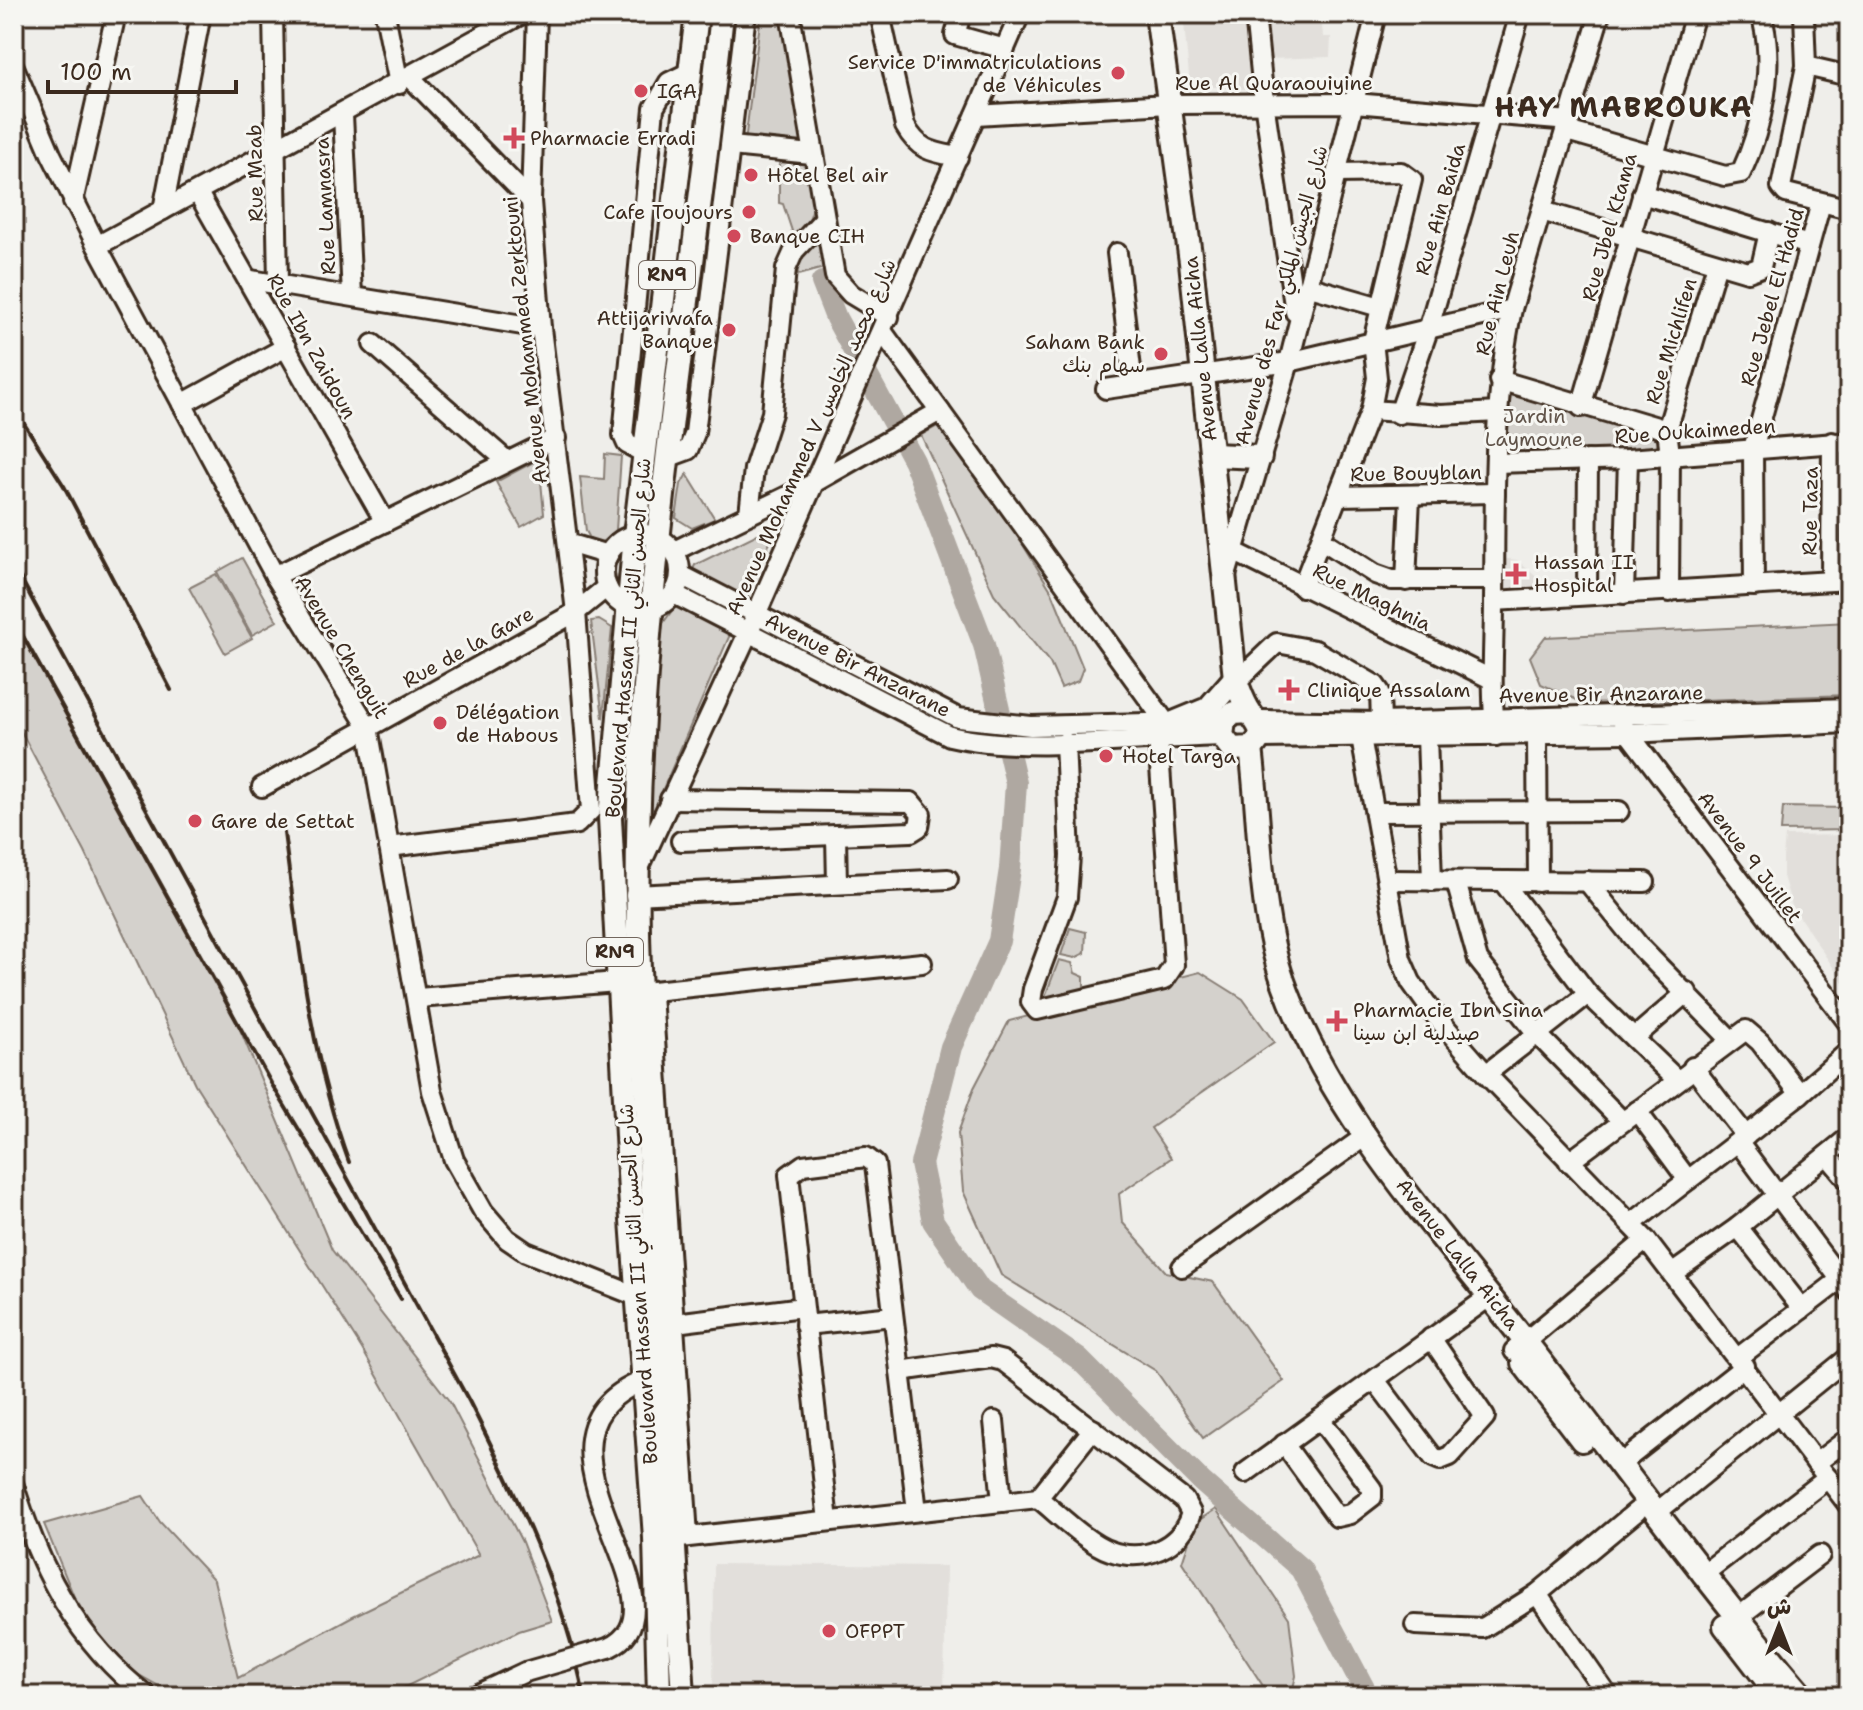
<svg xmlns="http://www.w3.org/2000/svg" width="1863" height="1710" font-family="'Shantell Sans','Playpen Sans Arabic',sans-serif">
	<rect width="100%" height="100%" fill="#efeeea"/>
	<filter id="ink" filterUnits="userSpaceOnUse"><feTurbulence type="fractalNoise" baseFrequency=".0125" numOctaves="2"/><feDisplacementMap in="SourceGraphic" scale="16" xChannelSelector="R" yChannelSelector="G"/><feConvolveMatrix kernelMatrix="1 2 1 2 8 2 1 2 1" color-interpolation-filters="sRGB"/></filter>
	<g filter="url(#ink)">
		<!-- built -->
		<g fill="#e2dfdb">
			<path d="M1183,14h67l7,76 -67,-5z"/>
			<path d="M1264,14h71v10l-13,1 1,12h8l-1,20 -62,2z"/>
			<path d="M1500,558l17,2 32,28 1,8 -51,3z"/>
			<path d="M1849,835v156l-57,-85 -9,-30v-19l2,-21z"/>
			<path d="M714,1564l232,2 -2,130h-231z"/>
		</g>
		<!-- green -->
		<g fill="#d4d1cc" stroke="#887e75" stroke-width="2">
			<path d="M761,14h24l21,131 -61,-3z"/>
			<path d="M785,159l21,4c14,37 9,48 -10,80l-13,-39 -4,-1v-39z"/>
			<path d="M817,229l7,39 -26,7 -1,-11z"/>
			<path d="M1506,392l145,39 9,5 -4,13 -149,8z"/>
			<path d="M941,424l50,69 61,99 31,76 -5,13 -17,7 -11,-25 -56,-69 -73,-159z"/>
			<path d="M605,454l16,2 -5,74 -14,12h-10l-6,-11 -6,-54 24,2z"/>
			<path d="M539,459l5,55 -23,13 -25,-45z"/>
			<path d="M687,474l28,45 -23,9 -16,-10 5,-34z"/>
			<path d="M778,524l-135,311 13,-202 20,-28 19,-40z"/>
			<path d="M242,558l35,63 -25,14 -35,-63z"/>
			<path d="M216,574l36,64 -27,15 -36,-65z"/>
			<path d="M14,618l218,392 100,240 118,152 72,140 30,79 -33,10 -132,65h-210l-56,-31 -42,-56 -35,-85 99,-28 17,26 54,58 24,98 113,-61 128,-62 -117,-206 -167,-265 -110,-232 -71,-134z"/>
			<path d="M599,620l13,8 -9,90 -12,-97z"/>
			<path d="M1849,622v73l-263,9 -45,-20 -11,-27 15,-20z"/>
			<path d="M1783,807l66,1v22l-68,1z"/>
			<path d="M1070,928l16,4 -1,21 -10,5 -14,-3z"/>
			<path d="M1059,960l13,3 3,10 9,4v18l-41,7z"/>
			<path d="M1200,972l43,27 31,43 -123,86 20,30 -52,36 3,28 44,50 47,10 71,99 -81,57 -47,-67 -155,-96 -38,-84 -5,-58 16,-45 35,-67z"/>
			<path d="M1216,1509l73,109 7,58 -5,20 -22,-1 -87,-133 13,-39z"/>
		</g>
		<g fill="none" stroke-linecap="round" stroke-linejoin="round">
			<!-- river -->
			<path stroke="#afa8a1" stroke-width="22" d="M822,282l14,36 78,143 70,184 32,138 -6,86 -11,72 -48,106 -30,117 12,57 47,69 99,69 123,123 99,87 67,127"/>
			<!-- minor casing -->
			<g stroke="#3b2a1e" stroke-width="24">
				<g id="minor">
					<path d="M273,14l5,269"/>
					<path d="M385,14l14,70"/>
					<path d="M790,14l45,262 16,18 38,23"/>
					<path d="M880,14l25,112c14,25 27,26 53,31"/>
					<path d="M961,14l-6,21 50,14"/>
					<path d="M1255,14l9,88 31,210"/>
					<path d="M1804,14l2,52 -25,121 5,6 63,16"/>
					<path d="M1806,66l43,10"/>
					<path d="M14,67l37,87 46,92 178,330 93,151 64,364 22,69 29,51 24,28 19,13 113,45"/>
					<path d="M411,78l120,123"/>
					<path d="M343,115l9,180"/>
					<path d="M976,115l193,-11 185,-1 216,18"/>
					<path d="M1567,131l158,45 16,-3c22,-47 35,-109 20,-159"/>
					<path d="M731,146l81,8"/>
					<path d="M198,193l187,329"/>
					<path d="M1642,194l167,51"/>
					<path d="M73,202l43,-188"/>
					<path d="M163,210l38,-196"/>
					<path d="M1542,211l206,61 13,-5 8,-35"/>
					<path d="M97,246l425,-232"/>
					<path d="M1117,253l16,132"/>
					<path d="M251,280l290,48"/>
					<path d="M1307,286l73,21"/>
					<path d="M882,331l284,392"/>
					<path d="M373,344l134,117"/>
					<path d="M1499,380l168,50"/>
					<path d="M1106,389l183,-27 223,-53"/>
					<path d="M182,404l104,-57"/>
					<path d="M1581,407l114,-393"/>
					<path d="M1371,410l70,5 57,-3"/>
					<path d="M1399,414l30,-87 91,-313"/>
					<path d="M646,454l-19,-10 -4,-9 31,-327 15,-26 23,-11"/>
					<path d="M669,457l19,-7 7,-17 51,-419"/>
					<path d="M1496,463l132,-4 221,-17"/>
					<path d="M1338,496l157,-3"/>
					<path d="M749,514l5,-45 18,-56 14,-144 8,-18 30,-32"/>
					<circle cx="642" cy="572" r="38"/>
					<path d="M1322,540l53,34 17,6h102"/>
					<path d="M568,543l40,12"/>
					<path d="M674,551l138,-67 128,-73"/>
					<path d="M1235,552l256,127"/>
					<path d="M681,575l277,143 73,8 193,-5"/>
					<path d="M275,576l281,-138"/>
					<path d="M1225,579l64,-217 87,-348"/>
					<path d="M1406,581l4,-84"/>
					<path d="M1831,581l1,-139"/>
					<path d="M1754,586l-1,-137 68,-246"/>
					<path d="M1302,587l69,-177 6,-32 -4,-37 39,-161 -11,-8 -63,1"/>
					<path d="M1669,592l1,-138 -3,-24 50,-166"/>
					<path d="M674,594l276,142c76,18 191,2 272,0"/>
					<path d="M1624,594l4,-135"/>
					<path d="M1587,595l1,-135"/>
					<path d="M1494,601l355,-21"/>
					<path d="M1236,682l41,-39 38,7 60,35 5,7 1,30"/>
					<path d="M1258,720l123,2 468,-14"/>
					<path d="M1623,726l226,298"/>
					<path d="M1537,735l1,147"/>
					<path d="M1427,736l5,145"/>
					<path d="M1496,736c-6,-45 -2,-89 -2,-134 1,-98 -2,-196 18,-293l88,-295"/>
					<path d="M1361,737l40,222 10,23 22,31 53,61 160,166 203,266"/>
					<path d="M1260,738l368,-5 221,-10"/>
					<path d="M1065,742l5,114 -3,41 -34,92 -2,13 6,8 127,-30 10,-15 -16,-227"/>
					<path d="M262,787l314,-175 31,-25"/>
					<path d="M670,799l241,3 10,12 -2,13 -8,5 -230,9"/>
					<path d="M1375,812l244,-1"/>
					<path d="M836,836l1,48"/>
					<path d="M389,847l188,-23 14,-14 -15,-198 -35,-284 -10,-127 6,-187"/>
					<path d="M640,866l108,-233 272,-619"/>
					<path d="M1388,880l257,2"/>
					<path d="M1587,881l54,67 89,91"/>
					<path d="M1456,882l22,78 60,75 84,86"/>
					<path d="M1503,882l85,112 89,86"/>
					<path d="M635,895l313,-16"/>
					<path d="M643,992l279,-29"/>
					<path d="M652,994l36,542"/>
					<path d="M418,998l199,-16"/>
					<path d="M1634,1038l53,-46"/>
					<path d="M1693,1067l53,69"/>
					<path d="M1486,1074l102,-80"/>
					<path d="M1637,1111l51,69"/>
					<path d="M1738,1142l111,149"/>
					<path d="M1827,1155l22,26"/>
					<path d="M1569,1162l177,-132 14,12 40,52"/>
					<path d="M1631,1224l169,-130 49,-43"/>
					<path d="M1738,1227l64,82"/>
					<path d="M1182,1267l185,-132"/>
					<path d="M1673,1273l65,-46 111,-90"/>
					<path d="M675,1323l128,-16"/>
					<path d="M805,1325l88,-9"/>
					<path d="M1514,1351l132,-111"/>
					<path d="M1739,1357l110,-84"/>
					<path d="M900,1371l91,-13 12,3 181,139 7,13c-10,35 -47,50 -81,38 -22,-7 -53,-38 -72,-53"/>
					<path d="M1375,1380l58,77 7,3 10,-4 35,-39 -54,-79"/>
					<path d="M994,1421l8,81"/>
					<path d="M1284,1444l53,73 13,-3 22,-17v-8l-52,-70"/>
					<path d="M1816,1463l33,-25"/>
					<path d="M1619,1465l126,-99"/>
					<path d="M1245,1473l244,-176"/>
					<path d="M14,1486c26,83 62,155 133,210"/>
					<path d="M1657,1512l192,-155"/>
					<path d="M828,1521l-39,-346 14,-10 63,-8 9,7 42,347"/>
					<path d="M680,1538l358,-40 55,-69"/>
					<path d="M1702,1575l126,-97"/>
					<path d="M1737,1618l83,-63"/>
					<path d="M1415,1625l68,3 54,-34"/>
					<path d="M608,1648c94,-43 -109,-211 37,-268"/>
					<path d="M474,1696l51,-24"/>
					<path d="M1608,1696l-71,-102 100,-83"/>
				</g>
			</g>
			<!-- major casing -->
			<g stroke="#3b2a1e" stroke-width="28">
				<g id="major">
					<path d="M1157,14l34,248 44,416c3,9 8,23 13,31 8,15 22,23 3,39l-19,1 -10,-13 2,-15 10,-8 15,-1"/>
					<path d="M1212,455l48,2"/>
					<path d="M1174,723l34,-14 27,-31"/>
					<path d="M1251,748c9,72 8,166 32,233 47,134 158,252 245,364 92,117 178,238 275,351"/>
					<path d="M1523,1363l59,77"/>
					<path d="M1725,1626l54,70"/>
					<path d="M659,1696l-4,-158 -25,-346 -20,-374 25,-283 62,-521"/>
					<path d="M683,1696l-43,-704c-16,-328 48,-653 82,-978"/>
				</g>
			</g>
			<!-- minor -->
			<use href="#minor" stroke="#f6f6f2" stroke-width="18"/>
			<!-- major -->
			<use href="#major" stroke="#f6f6f2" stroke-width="22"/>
			<!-- rail -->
			<g stroke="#3b2a1e" stroke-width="4">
				<path d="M14,408l50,78 107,204"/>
				<path d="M14,566l455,835c48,95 94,190 115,295"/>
				<path d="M14,620l257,463 130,216"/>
				<path d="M284,833c15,112 26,223 65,329"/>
			</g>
			<!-- minor-bridge casing -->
			<g stroke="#3b2a1e" stroke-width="24" stroke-linecap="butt">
				<path id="minor-bridge" d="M525,1672l83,-24"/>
			</g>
			<!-- minor-bridge -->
			<use href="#minor-bridge" stroke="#f6f6f2" stroke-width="18"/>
		</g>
	</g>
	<!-- markers -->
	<g fill="#d1495b" stroke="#f6f6f2" stroke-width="3">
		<circle cx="1118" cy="73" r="8"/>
		<circle cx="641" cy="91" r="8"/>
		<path d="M510 126h8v8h8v8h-8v8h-8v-8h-8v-8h8z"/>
		<circle cx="751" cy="175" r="8"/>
		<circle cx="749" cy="212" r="8"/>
		<circle cx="734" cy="236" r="8"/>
		<circle cx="729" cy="330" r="8"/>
		<circle cx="1161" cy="354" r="8"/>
		<path d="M1512 562h8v8h8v8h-8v8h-8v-8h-8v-8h8z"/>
		<path d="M1285 678h8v8h8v8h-8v8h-8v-8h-8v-8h8z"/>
		<circle cx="440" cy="723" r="8"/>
		<circle cx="1106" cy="756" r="8"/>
		<circle cx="195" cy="821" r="8"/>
		<path d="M1333 1009h8v8h8v8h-8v8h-8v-8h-8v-8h8z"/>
		<circle cx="829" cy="1631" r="8"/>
	</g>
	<g text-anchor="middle" stroke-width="6" stroke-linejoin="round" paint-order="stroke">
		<!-- shield labels -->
		<g fill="#f6f6f2" stroke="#73675e" stroke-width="2">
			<rect x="639" y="261" width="56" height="28" rx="6"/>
			<rect x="587" y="938" width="56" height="28" rx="6"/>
		</g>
		<g font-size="18" font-weight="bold" fill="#3b2a1e">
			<text x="667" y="281">RN9</text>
			<text x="615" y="958">RN9</text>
		</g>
		<!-- poi labels -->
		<g font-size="20" fill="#3b2a1e" stroke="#f6f6f2" text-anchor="start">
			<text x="1102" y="69" text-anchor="end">Service D'immatriculations<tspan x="1102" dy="23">de Véhicules</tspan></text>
			<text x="657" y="98">IGA</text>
			<text x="530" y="145">Pharmacie Erradi</text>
			<text x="767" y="182">Hôtel Bel air</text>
			<text x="733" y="219" text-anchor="end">Cafe Toujours</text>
			<text x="750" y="243">Banque CIH</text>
			<text x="713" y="325" text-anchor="end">Attijariwafa<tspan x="713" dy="23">Banque</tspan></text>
			<text x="1145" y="349" text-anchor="end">Saham Bank<tspan x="1145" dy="23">سهام بنك</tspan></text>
			<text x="1534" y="569">Hassan II<tspan x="1534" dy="23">Hospital</tspan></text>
			<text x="1307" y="697">Clinique Assalam</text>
			<text x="456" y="719">Délégation<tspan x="456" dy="23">de Habous</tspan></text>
			<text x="1122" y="763">Hotel Targa</text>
			<text x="211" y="828">Gare de Settat</text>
			<text x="1353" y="1017">Pharmacie Ibn Sina<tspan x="1353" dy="23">صيدلية ابن سينا</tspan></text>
			<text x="845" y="1638">OFPPT</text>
		</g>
		<!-- street labels -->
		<g font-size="20" fill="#3b2a1e" stroke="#f6f6f2">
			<text x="1274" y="90">Rue Al Quaraouiyine</text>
			<text transform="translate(255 173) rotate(-91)" y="7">Rue Mzab</text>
			<text transform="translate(325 206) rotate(-93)" y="7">Rue Lamnasra</text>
			<text transform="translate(1440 209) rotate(-74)" y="7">Rue Ain Baida</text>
			<text transform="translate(1609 227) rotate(-74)" y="7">Rue Jbel Ktama</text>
			<text transform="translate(1497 293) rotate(-76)" y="7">Rue Ain Leuh</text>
			<text transform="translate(1281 295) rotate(-75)" y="7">Avenue des Far شارع الجيش الملكي</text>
			<text transform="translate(1772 297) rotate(-74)" y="7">Rue Jebel El Hadid</text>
			<text transform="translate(525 340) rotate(-96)" y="7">Avenue Mohammed Zerktouni</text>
			<text transform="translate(1671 341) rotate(-73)" y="7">Rue Michlifen</text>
			<text transform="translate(312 346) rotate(61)" y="7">Rue Ibn Zaidoun</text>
			<text transform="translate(1200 349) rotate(-96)" y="7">Avenue Lalla Aicha</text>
			<text transform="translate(1695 431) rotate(-4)" y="7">Rue Oukaimeden</text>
			<text transform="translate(811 437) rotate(-66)" y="7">Avenue Mohammed V شارع محمد الخامس</text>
			<text transform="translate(1416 473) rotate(-1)" y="7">Rue Bouyblan</text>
			<text transform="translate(1810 511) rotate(-89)" y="7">Rue Taza</text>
			<text transform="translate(1372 597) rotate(26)" y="7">Rue Maghnia</text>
			<text transform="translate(628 638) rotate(-85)" y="7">Boulevard Hassan II شارع الحسن الثاني</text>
			<text transform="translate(342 647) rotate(59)" y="7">Avenue Chenguit</text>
			<text transform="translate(468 647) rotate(-29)" y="7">Rue de la Gare</text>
			<text transform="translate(858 665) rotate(27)" y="7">Avenue Bir Anzarane</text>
			<text transform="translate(1601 694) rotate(-1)" y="7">Avenue Bir Anzarane</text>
			<text transform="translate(1750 857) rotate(53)" y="7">Avenue 9 Juillet</text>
			<text transform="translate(1458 1254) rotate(52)" y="7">Avenue Lalla Aicha</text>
			<text transform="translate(638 1284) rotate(-94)" y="7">Boulevard Hassan II شارع الحسن الثاني</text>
		</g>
		<!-- park labels -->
		<g font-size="20" fill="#61544a" stroke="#f6f6f2">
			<text x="1534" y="423">Jardin<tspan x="1534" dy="23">Laymoune</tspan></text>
		</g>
		<!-- district labels -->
		<g font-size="28" font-weight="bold" letter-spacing="2" fill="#3b2a1e" stroke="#f6f6f2">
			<text x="1624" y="117">HAY MABROUKA</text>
		</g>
	</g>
	<!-- margin -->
	<rect width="1863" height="1710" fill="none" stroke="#f6f6f2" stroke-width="48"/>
	<rect x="24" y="24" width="1815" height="1662" fill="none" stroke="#3b2a1e" stroke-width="3" filter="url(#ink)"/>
	<!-- north arrow -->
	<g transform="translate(1779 1626)" stroke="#f6f6f2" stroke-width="6" paint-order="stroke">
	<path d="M0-6L14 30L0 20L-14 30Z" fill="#3b2a1e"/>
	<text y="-12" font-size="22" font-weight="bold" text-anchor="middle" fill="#3b2a1e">ش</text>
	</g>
	<!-- scale -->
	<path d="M48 80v12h188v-12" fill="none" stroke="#3b2a1e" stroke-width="4"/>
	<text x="60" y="80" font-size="24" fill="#3b2a1e" stroke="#f6f6f2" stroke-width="6" paint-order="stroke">100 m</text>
</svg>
